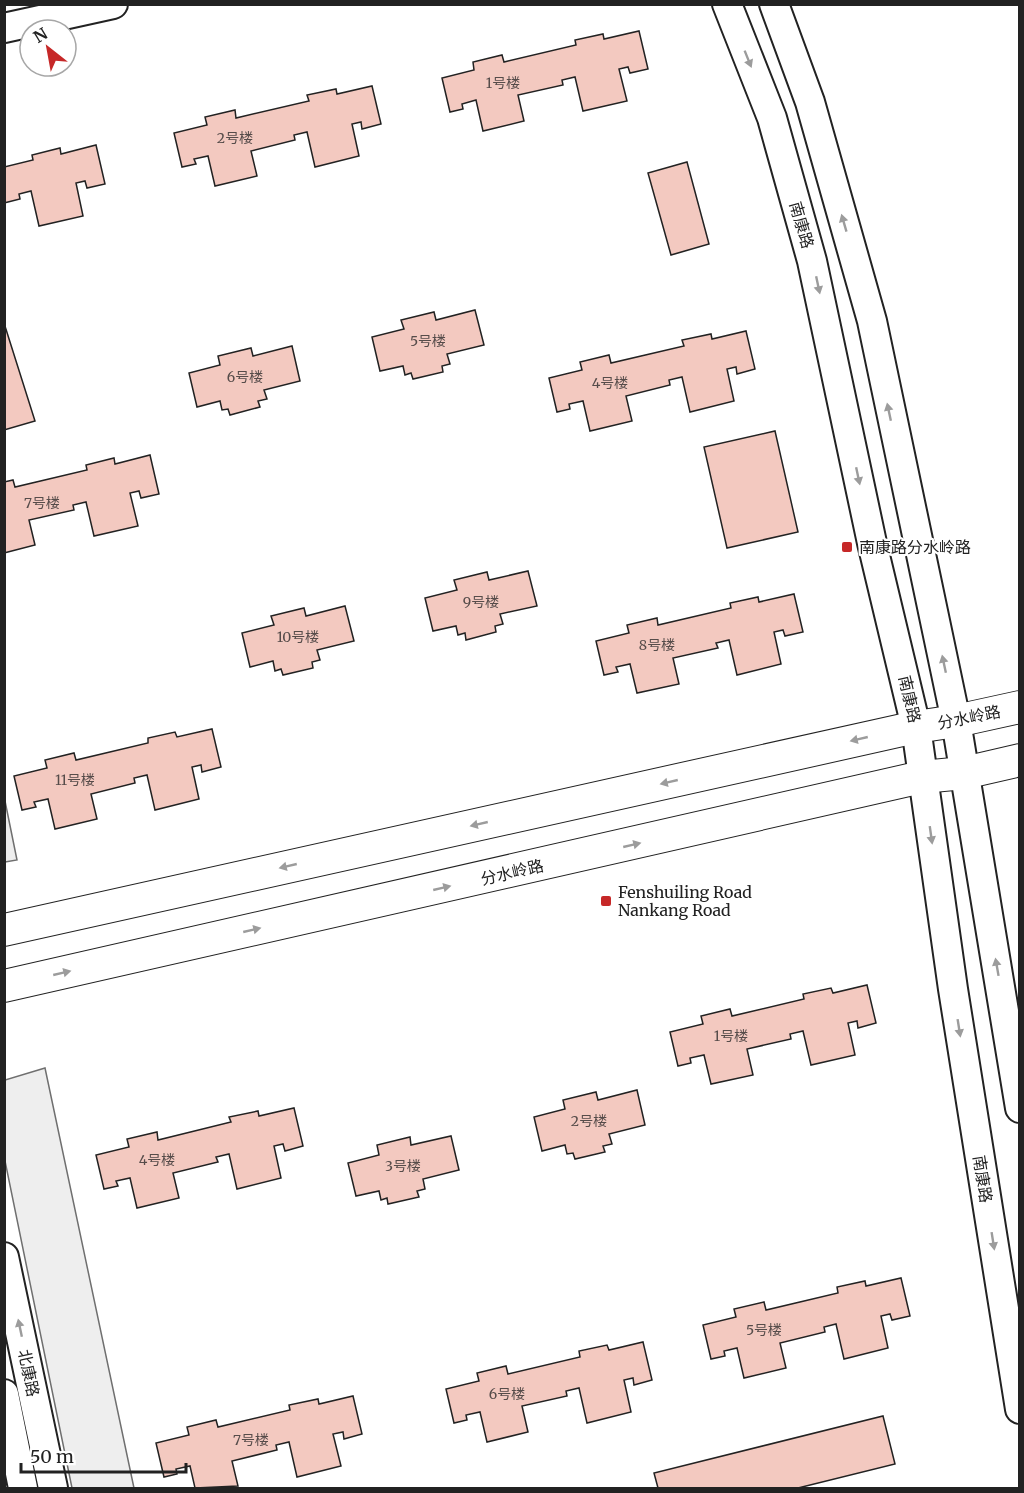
<svg xmlns="http://www.w3.org/2000/svg" width="1024" height="1493" font-family="Merriweather,'Noto Sans SC',serif">
	<rect width="100%" height="100%" fill="#fff"/>
	<!-- green -->
	<g fill="#eee" stroke="#6f6f6f" stroke-width="1.5">
		<path d="M5,801l12,59 -12,2h-1z"/>
		<path d="M45,1068l89,420h-62l-67,-327v-81z"/>
	</g>
	<!-- building -->
	<g fill="#f3c9c0" stroke="#222" stroke-width="1.5">
		<path d="M639,31l9,38 -18,4 -2,-6 -9,2 8,32 -44,10 -8,-34 -13,3 1,5 -45,10 6,26 -41,10 -7,-31 -14,4 1,5 -13,3 -8,-34 32,-8 -1,-8 29,-7 2,7 72,-17 -1,-5 28,-6 1,5z"/>
		<path d="M372,86l9,38 -19,5 -1,-7 -9,2 7,32 -44,11 -8,-35 -13,3 1,5 -44,11 6,25 -42,10 -7,-30 -14,3 2,5 -14,3 -8,-34 33,-8 -2,-8 30,-7 1,8 73,-17 -2,-6 29,-6 1,5z"/>
		<path d="M96,145l9,39 -18,4 -2,-7 -9,2 7,33 -44,10 -8,-35 -12,3 1,5 -16,4v-36l29,-7 -1,-5 28,-7 1,6z"/>
		<path d="M687,162l22,82 -38,11 -23,-82z"/>
		<path d="M475,310l9,35 -37,9 3,10 -8,2 1,6 -30,7 -2,-6 -6,2 -2,-9 -23,5 -8,-34 32,-8 -3,-9 33,-8 2,8z"/>
		<path d="M4,323l31,98 -31,9z"/>
		<path d="M746,331l9,38 -18,5 -1,-7 -9,2 7,32 -44,11 -8,-35 -13,3 1,5 -44,11 6,25 -42,10 -7,-30 -14,3 1,5 -13,3 -8,-34 33,-8 -2,-8 29,-7 2,8 73,-17 -2,-6 29,-6 1,5z"/>
		<path d="M292,346l8,35 -36,9 3,9 -9,2 2,6 -30,8 -2,-6 -6,1 -2,-9 -23,6 -8,-34 31,-8 -2,-9 33,-8 2,8z"/>
		<path d="M775,431l23,101 -71,16 -23,-101z"/>
		<path d="M150,455l9,39 -18,4 -2,-7 -9,2 8,33 -44,10 -8,-34 -13,3 1,5 -45,10 6,25 -31,8v-71l9,-2 2,7 72,-17 -1,-5 28,-7 1,6z"/>
		<path d="M528,571l9,35 -37,8 3,10 -8,2 1,6 -30,8 -1,-7 -7,2 -2,-9 -23,5 -8,-33 32,-8 -3,-10 33,-8 2,8z"/>
		<path d="M794,594l9,38 -18,4 -2,-6 -9,2 7,32 -44,11 -8,-35 -13,3 2,5 -45,10 6,26 -42,9 -7,-29 -14,3 2,5 -14,3 -8,-34 33,-8 -2,-8 30,-7 1,7 73,-17 -1,-5 28,-6 1,5z"/>
		<path d="M345,606l9,35 -37,9 3,10 -8,2 1,6 -30,7 -2,-6 -6,2 -2,-10 -23,6 -8,-34 32,-8 -3,-9 33,-8 2,8z"/>
		<path d="M212,729l9,38 -19,5 -1,-7 -9,2 7,32 -44,11 -8,-35 -13,3 1,5 -44,11 6,25 -42,10 -7,-30 -14,3 2,5 -14,3 -8,-34 33,-8 -2,-8 29,-7 2,7 72,-17v-5l27,-6 2,5z"/>
		<path d="M867,985l9,38 -18,5 -1,-7 -9,2 7,32 -44,10 -8,-34 -13,3 1,5 -44,10 6,26 -42,9 -7,-29 -14,3 1,5 -13,3 -8,-34 33,-8 -2,-8 29,-7 2,7 72,-17 -1,-5 28,-6 2,5z"/>
		<path d="M637,1090l8,35 -36,9 3,10 -9,2 2,6 -30,7 -2,-6 -6,1 -2,-9 -23,6 -8,-34 31,-8 -2,-9 33,-8 2,8z"/>
		<path d="M294,1108l9,38 -18,5 -2,-7 -9,2 7,32 -44,11 -8,-35 -13,3 2,5 -45,11 6,25 -42,10 -7,-30 -14,3 2,5 -14,3 -8,-34 33,-8 -2,-8 30,-7 1,8 73,-18 -2,-5 29,-6 1,5z"/>
		<path d="M451,1136l8,34 -36,9 2,10 -8,2 2,6 -31,7 -1,-6 -6,2 -2,-9 -23,5 -8,-33 31,-8 -2,-10 33,-8 1,8z"/>
		<path d="M901,1278l9,38 -18,4 -2,-6 -9,2 7,32 -44,11 -8,-35 -12,3 1,5 -45,11 6,25 -42,10 -7,-30 -13,3 1,5 -14,3 -8,-34 33,-8 -2,-8 30,-7 2,8 72,-17 -1,-6 28,-6 1,5z"/>
		<path d="M643,1342l9,38 -18,5 -1,-7 -9,2 7,32 -44,11 -8,-35 -13,3 1,5 -45,10 6,26 -41,10 -7,-30 -14,3 1,5 -13,3 -8,-34 33,-8 -2,-8 29,-7 2,8 72,-17 -1,-6 28,-6 2,5z"/>
		<path d="M353,1396l9,38 -18,5 -1,-7 -10,2 8,32 -44,11 -8,-35 -13,3 1,5 -45,11 6,25 -43,2 -5,-22 -14,3 1,5 -13,3 -8,-34 33,-8 -2,-8 29,-7 2,7 72,-17 -1,-5 29,-6 1,5z"/>
		<path d="M883,1416l12,48 -97,24h-140l-4,-15z"/>
	</g>
	<g fill="none" stroke-linecap="round" stroke-linejoin="round">
		<!-- secondary casing -->
		<g stroke="#222" stroke-width="32">
			<g id="secondary">
				<path d="M727,4l45,114 40,143 60,282 44,184 37,262 67,420"/>
				<path d="M774,4l36,98 62,219 84,400 64,387"/>
				<path d="M4,28l109,-24"/>
				<path d="M4,1257l49,231"/>
				<path d="M4,1394l19,94"/>
			</g>
		</g>
		<!-- primary casing -->
		<g stroke="#222" stroke-width="34">
			<g id="primary">
				<path d="M4,930l912,-203 40,-6 64,-14"/>
				<path d="M4,986l918,-209 42,-4 56,-13"/>
			</g>
		</g>
		<!-- secondary -->
		<use href="#secondary" stroke="#fff" stroke-width="28"/>
		<!-- primary -->
		<use href="#primary" stroke="#fff" stroke-width="32"/>
	</g>
	<!-- one-way arrows -->
	<defs><path id="oneway-solid" d="M-6-.8H1V-3.2L6.5 0L1 3.2V.8H-6Z" transform="scale(1.5)"/></defs>
	<g fill="#9c9c9c">
		<use href="#oneway-solid" transform="translate(748 59) rotate(68)"/>
		<use href="#oneway-solid" transform="translate(844 223) rotate(-106)"/>
		<use href="#oneway-solid" transform="translate(818 285) rotate(78)"/>
		<use href="#oneway-solid" transform="translate(889 412) rotate(-102)"/>
		<use href="#oneway-solid" transform="translate(858 476) rotate(78)"/>
		<use href="#oneway-solid" transform="translate(944 664) rotate(-102)"/>
		<use href="#oneway-solid" transform="translate(859 739) rotate(167)"/>
		<use href="#oneway-solid" transform="translate(669 782) rotate(167)"/>
		<use href="#oneway-solid" transform="translate(479 824) rotate(167)"/>
		<use href="#oneway-solid" transform="translate(931 835) rotate(82)"/>
		<use href="#oneway-solid" transform="translate(632 845) rotate(-13)"/>
		<use href="#oneway-solid" transform="translate(288 866) rotate(167)"/>
		<use href="#oneway-solid" transform="translate(442 888) rotate(-13)"/>
		<use href="#oneway-solid" transform="translate(252 930) rotate(-13)"/>
		<use href="#oneway-solid" transform="translate(997 967) rotate(-100)"/>
		<use href="#oneway-solid" transform="translate(62 973) rotate(-13)"/>
		<use href="#oneway-solid" transform="translate(959 1028) rotate(81)"/>
		<use href="#oneway-solid" transform="translate(993 1241) rotate(81)"/>
		<use href="#oneway-solid" transform="translate(20 1328) rotate(-102)"/>
	</g>
	<!-- markers -->
	<g fill="#c62828" stroke="#fff" stroke-width="2">
		<rect x="841" y="541" width="12" height="12" rx="3"/>
		<rect x="600" y="895" width="12" height="12" rx="3"/>
	</g>
	<g text-anchor="middle" stroke-width="4.5" stroke-linejoin="round" paint-order="stroke">
		<!-- number labels -->
		<g font-size="14" fill="#564c4a">
			<text x="503" y="88">1号楼</text>
			<text x="235" y="143">2号楼</text>
			<text x="428" y="346">5号楼</text>
			<text x="245" y="382">6号楼</text>
			<text x="610" y="388">4号楼</text>
			<text x="42" y="508">7号楼</text>
			<text x="481" y="607">9号楼</text>
			<text x="298" y="642">10号楼</text>
			<text x="657" y="650">8号楼</text>
			<text x="75" y="785">11号楼</text>
			<text x="731" y="1041">1号楼</text>
			<text x="589" y="1126">2号楼</text>
			<text x="157" y="1165">4号楼</text>
			<text x="403" y="1171">3号楼</text>
			<text x="764" y="1335">5号楼</text>
			<text x="507" y="1399">6号楼</text>
			<text x="251" y="1445">7号楼</text>
		</g>
		<!-- street labels -->
		<g font-size="16" fill="#222" stroke="#fff">
			<text transform="translate(802 225) rotate(74)" y="6">南康路</text>
			<text transform="translate(910 699) rotate(77)" y="6">南康路</text>
			<text transform="translate(969 717) rotate(-11)" y="6">分水岭路</text>
			<text transform="translate(512 872) rotate(-13)" y="6">分水岭路</text>
			<text transform="translate(983 1179) rotate(81)" y="6">南康路</text>
			<text transform="translate(29 1373) rotate(78)" y="6">北康路</text>
		</g>
		<!-- poi labels -->
		<g font-size="16" fill="#222" stroke="#fff" text-anchor="start">
			<text x="859" y="553">南康路分水岭路</text>
			<text x="618" y="898">Fenshuiling Road<tspan x="618" dy="18">Nankang Road</tspan></text>
		</g>
	</g>
	<!-- border -->
	<rect width="1024" height="1493" fill="none" stroke="#222222" stroke-width="12"/>
	<!-- north arrow -->
	<g transform="translate(48 48) rotate(329)"><circle r="28" fill="#ffffff" stroke="#a7a7a7" stroke-width="1.5"/>
	<path d="M0-4.5L10 22L0 15L-10 22Z" fill="#c62828"/>
	<text y="-9" font-size="16" font-weight="bold" text-anchor="middle" fill="#222222">N</text>
	</g>
	<!-- scale -->
	<path d="M21 1463v9h165v-9" fill="none" stroke="#222222" stroke-width="3"/>
	<text x="30" y="1463" font-size="18" fill="#222222" stroke="#ffffff" stroke-width="4.5" paint-order="stroke">50 m</text>
</svg>
